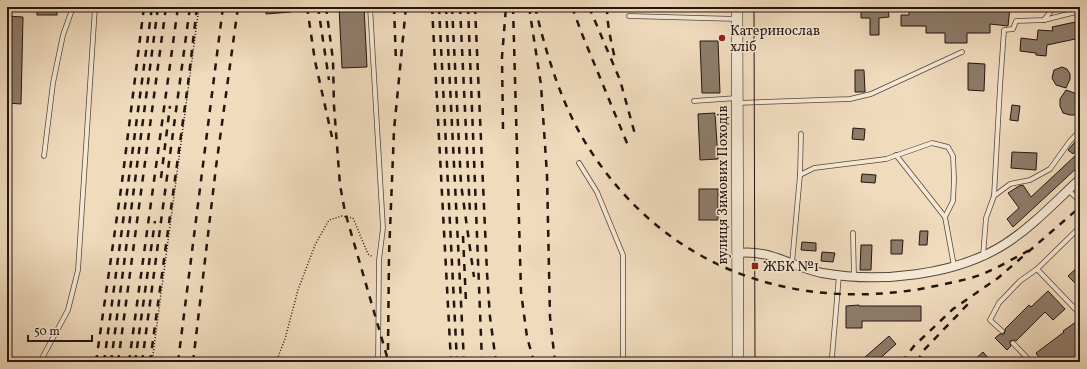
<svg xmlns="http://www.w3.org/2000/svg" width="1087" height="369" font-family="Vollkorn,serif">
	<rect width="100%" height="100%" fill="#f0dbbd"/>
	<filter id="stains"><feTurbulence type="fractalNoise" baseFrequency=".005" numOctaves="4"/><feColorMatrix values="0 0 0 0 .2 0 0 0 0 .09 0 0 0 0 .02 0 0 0 .5 -.17"/></filter>
	<radialGradient id="worn" r=".72"><stop offset=".6" stop-color="#630" stop-opacity="0"/><stop offset="1" stop-color="#630" stop-opacity=".3"/></radialGradient>
	<!-- building -->
	<g fill="#8e7c6a" stroke="#231510">
		<rect x="37" y="7" width="20" height="8"/>
		<path d="M266,7h24l1,5 -25,2z"/>
		<path d="M339,7h25l3,60 -25,1z"/>
		<path d="M864,7h24l1,10 -10,1v17h-9v-17h-9v-9h3z"/>
		<path d="M909,7h101l-2,19 -18,-2v9h-23v10h-22v-10h-19v-7h-25v-11h8z"/>
		<path d="M7,16l16,1 -2,87 -14,-1z"/>
		<path d="M1080,21v17l-33,7 -1,11 -10,-1v-2l-16,-2 1,-13 16,2 1,-10 15,1 -1,-4z"/>
		<path d="M700,41h18l2,52h-18z"/>
		<path d="M968,63l17,1 -1,27 -16,-1z"/>
		<path d="M1062,67l5,2 3,5v5l-4,9 -10,-3 -4,-7 2,-8z"/>
		<path d="M855,70h9l1,22h-10z"/>
		<path d="M1066,90l14,5v17l-6,3h-4l-7,-2 -3,-7v-7z"/>
		<path d="M1012,105l8,1 -2,15 -8,-1z"/>
		<path d="M715,113l3,46 -18,1 -2,-46z"/>
		<path d="M853,128l12,1 -1,11 -12,-1z"/>
		<path d="M1080,136v9l-7,9 -5,-4z"/>
		<path d="M1012,152l25,1 -1,17 -25,-2z"/>
		<path d="M1076,155l4,5v5l-67,62 -6,-8 12,-11 -11,-15 11,-7 4,-1 8,12z"/>
		<path d="M862,174l14,1 -1,8 -14,-1z"/>
		<rect x="699" y="189" width="19" height="31"/>
		<path d="M920,231h8l-1,14h-8z"/>
		<path d="M891,240h12l-1,14h-11z"/>
		<path d="M802,242l14,1v8l-15,-1z"/>
		<path d="M861,245h11l-1,25h-11z"/>
		<path d="M822,252l13,1 -2,9 -12,-1z"/>
		<path d="M1080,265v23l-12,-12z"/>
		<path d="M1048,291l17,18 -12,11 -8,-8 -29,29 -2,-1 -4,1v2l1,3 -4,4 -12,-12 5,-4h4l1,-3v-2l24,-24 2,2z"/>
		<path d="M859,305v1h62v15h-59v7h-16v-22z"/>
		<path d="M1076,322l4,6v34h-38l-6,-9 28,-21 -1,-1z"/>
		<path d="M889,336l7,8 -20,18h-8l-4,-4z"/>
		<path d="M983,352l9,10h-20z"/>
	</g>
	<g fill="none" stroke-linecap="round" stroke-linejoin="round">
		<!-- lane casing -->
		<g stroke="#56463b" stroke-width="5.5">
			<g id="lane">
				<path d="M370,7l13,221 -4,32 -1,102"/>
				<path d="M629,16l108,3"/>
				<path d="M1044,20l10,-13"/>
				<path d="M694,101l43,-3"/>
				<path d="M737,103l113,-4 21,-5 91,-42"/>
				<path d="M896,155l49,62"/>
				<path d="M44,156l9,-73 10,-48 10,-28"/>
				<path d="M579,163l18,29 26,63v107"/>
				<path d="M800,175l14,-7 72,-9 46,-16 16,4 5,9 1,23 -1,22 -8,16 9,49"/>
				<path d="M1068,190l12,11"/>
				<path d="M994,196l16,-12 20,-4 20,-11 20,-28 10,-10"/>
				<path d="M853,233l1,44"/>
				<path d="M983,256l3,-38 8,-22 6,-109 4,-57 9,-1 3,-8 28,-1 36,-9"/>
				<path d="M792,263l8,-88 1,-41"/>
				<path d="M1037,269l43,45"/>
				<path d="M1002,331l-12,-11 9,-17 21,-22 17,-12 43,-42"/>
				<path d="M1013,343l18,19"/>
				<path d="M40,362l28,-52 10,-40 17,-263"/>
				<path d="M828,362l4,-5 7,-82"/>
			</g>
		</g>
		<!-- street casing -->
		<g stroke="#56463b" stroke-width="10">
			<path id="street" d="M738,253c32,-4 54,14 84,20 57,10 133,3 183,-29 28,-18 51,-43 75,-65"/>
		</g>
		<!-- secondary casing -->
		<g stroke="#231510" stroke-width="12">
			<path id="secondary" d="M737,7l1,355"/>
		</g>
		<!-- path -->
		<g stroke="#231510" stroke-width="1.5" stroke-dasharray="1 2" stroke-linecap="butt">
			<path d="M721,12v-5"/>
			<path d="M152,362l47,-355"/>
			<path d="M276,362l9,-23 13,-49 17,-45 14,-25 13,-4 11,2 15,36 5,3"/>
		</g>
		<!-- lane -->
		<use href="#lane" stroke="#f5e8d4" stroke-width="4"/>
		<!-- street -->
		<use href="#street" stroke="#f5e8d4" stroke-width="8"/>
		<!-- secondary -->
		<use href="#secondary" stroke="#f5e8d4" stroke-width="11"/>
		<!-- tram -->
		<path stroke="#231510" stroke-width="1" d="M754,7l1,355"/>
		<!-- rail -->
		<g stroke="#231510" stroke-width="2.5" stroke-dasharray="7 7" stroke-linecap="butt">
			<path d="M307,7l8,54 17,76"/>
			<path d="M318,7l11,73"/>
			<path d="M326,7l7,53 1,46 6,79 5,27 43,148"/>
			<path d="M394,7l2,55"/>
			<path d="M432,7l19,355"/>
			<path d="M439,7l18,355"/>
			<path d="M446,7l18,355"/>
			<path d="M452,7l9,177 13,93"/>
			<path d="M460,7l10,206"/>
			<path d="M468,7l14,355"/>
			<path d="M475,7l12,266 3,44 6,45"/>
			<path d="M513,7l8,285 6,45 7,25"/>
			<path d="M529,7l12,78 6,90 3,142 5,45"/>
			<path d="M535,7c12,50 28,103 57,146 76,115 200,159 334,135 18,-4 37,-7 54,-13 16,-6 34,-17 50,-25"/>
			<path d="M572,7l10,27 47,114"/>
			<path d="M589,7l31,73 16,58"/>
			<path d="M607,7c0,18 4,34 8,52"/>
			<path d="M1043,11l1,-4"/>
			<path d="M503,129l-1,-72 4,-50"/>
			<path d="M161,178l9,-72"/>
			<path d="M463,236l3,66"/>
			<path d="M388,350l1,-95 5,-125 12,-123"/>
			<path d="M96,362l26,-180 22,-175"/>
			<path d="M104,362l48,-355"/>
			<path d="M111,362l47,-355"/>
			<path d="M118,362l48,-355"/>
			<path d="M129,362l49,-355"/>
			<path d="M135,362l20,-141"/>
			<path d="M142,362l48,-355"/>
			<path d="M150,362l38,-278 9,-77"/>
			<path d="M178,362l45,-355"/>
			<path d="M193,362l23,-195 22,-160"/>
			<path d="M902,362l12,-16 39,-37 45,-31 82,-71"/>
			<path d="M917,362l7,-12 45,-47"/>
		</g>
	</g>
	<!-- markers -->
	<g fill="#8f2418" stroke="#f5e8d4" stroke-width="1.5">
		<circle cx="722" cy="38" r="4"/>
		<rect x="751" y="262" width="8" height="8" rx="2"/>
	</g>
	<g text-anchor="middle" stroke-width="3" stroke-linejoin="round" paint-order="stroke">
		<!-- poi labels -->
		<g font-size="14" fill="#231510" stroke="#f5e8d4" text-anchor="start">
			<text x="730" y="35">Катеринослав<tspan x="730" dy="16">хліб</tspan></text>
			<text x="763" y="271">ЖБК №1</text>
		</g>
		<!-- street labels -->
		<g font-size="14" fill="#231510" stroke="#f5e8d4">
			<text transform="translate(722 185) rotate(-90)" y="5">вулиця Зимових Походів</text>
		</g>
	</g>
	<!-- margin -->
	<rect width="1087" height="369" fill="none" stroke="#f0dbbd" stroke-width="24"/>
	<rect x="8" y="8" width="1071" height="353" fill="none" stroke="#231510" stroke-width="2"/>
	<rect x="12" y="12" width="1063" height="345" fill="none" stroke="#231510"/>
	<!-- scale -->
	<path d="M28 335v6h64v-6" fill="none" stroke="#231510" stroke-width="2"/>
	<text x="34" y="335" font-size="12" fill="#231510" stroke="#f5e8d4" stroke-width="3" paint-order="stroke">50 m</text>
	<rect width="100%" height="100%" filter="url(#stains)"/>
	<rect width="100%" height="100%" fill="url(#worn)"/>
</svg>
